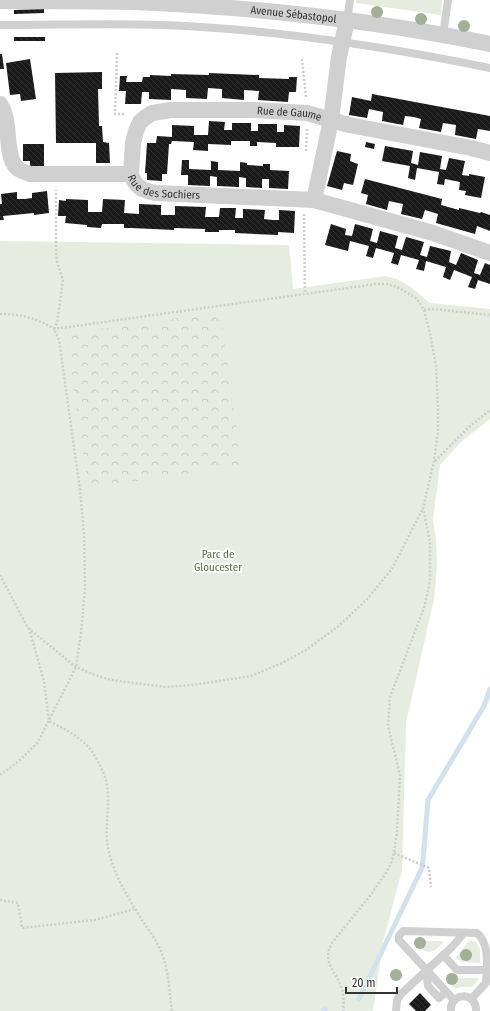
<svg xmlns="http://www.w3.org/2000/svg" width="490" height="1011" font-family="'Fira Sans Condensed',sans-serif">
	<defs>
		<pattern id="forest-crowns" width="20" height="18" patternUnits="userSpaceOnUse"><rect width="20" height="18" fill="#e6ecdf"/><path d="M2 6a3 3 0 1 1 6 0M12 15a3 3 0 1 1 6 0" fill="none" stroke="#c6cbc0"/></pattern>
		<pattern id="building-back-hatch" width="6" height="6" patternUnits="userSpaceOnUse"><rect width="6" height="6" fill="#1a1a1a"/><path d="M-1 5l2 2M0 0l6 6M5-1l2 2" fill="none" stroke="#333"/></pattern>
	</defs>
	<rect width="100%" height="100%" fill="#fff"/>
	<!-- green -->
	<g fill="#e6ecdf">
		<path d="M356,0h86l-1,15 -85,-12z"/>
		<path d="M0,241l289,4 4,44 93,-13 11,3 14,8 19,16 60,6v110l-28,22 -22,24 -7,54 3,22 1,23 -3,35 -28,124 -4,147 -19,72 -10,69h-373z"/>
		<path d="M470,940l6,2 4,7v14l-19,-1 -5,-5c7,-6 9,-13 14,-17z"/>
		<path d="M415,941h27l1,2c-7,7 -13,13 -22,5 -2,-3 -4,-4 -6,-7z"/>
		<path d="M450,973l9,5h18l2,1 -7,8h-12l-5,2 -7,-7 -2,-7z"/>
	</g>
	<!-- forest -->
	<path fill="url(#forest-crowns)" d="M220,312l22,153 -154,23 -22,-154z"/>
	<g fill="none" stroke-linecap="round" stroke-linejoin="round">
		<!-- stream -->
		<g stroke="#cfe2ee" stroke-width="5">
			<path d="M359,999l63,-131 1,-8 5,-60 56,-94 6,-17"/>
			<path d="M323,1011l2,-2"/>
		</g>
	</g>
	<!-- building -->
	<g fill="url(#building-back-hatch)">
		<path d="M44,9v4l-30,1v-4z"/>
		<rect x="14" y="37" width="31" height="4"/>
		<path d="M0,54h2l2,15h-4z"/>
		<path d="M30,59l6,40 -15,2 -1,-7 -10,1 -4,-32z"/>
		<path d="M102,72v17h-4l1,37h3l1,16 6,1 1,20h-14v-20h-40l-1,-70z"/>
		<path d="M209,73l50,2v3l30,1v-2h8l-1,15h-7l-1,10 -30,-2 1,-9 -15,-1v10l-22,-2v-9l-14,-1 -1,11 -21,-1v-8l-15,-1v11l-22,-1v-7h-7l-1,12h-16l1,-13h-7l1,-15h7l-1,6h16l1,-5h7v-2l21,1v-2l38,1z"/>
		<path d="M372,94l118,22v15l-12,-2 -2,10 -21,-4 1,-10 -13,-2 -2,9 -22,-4 2,-9 -7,-2 -9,-1 -2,9 -21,-4 1,-9 -14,-3 -2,9 -18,-3 3,-18 19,4z"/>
		<path d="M209,121l16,1 -1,8h8v-7h19v8h7v-7h19v8h7v-7l16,1 -1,21h-23v-4l-19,-1v4h-7v-5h-19v4l-23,-1v7l-15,-1 1,-8 -22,-1 -1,3h-2l-2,30h-5v7l-15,-1v-7h-2l2,-30h9l1,-7 15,1v-12l22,1v9h14z"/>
		<path d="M366,142l9,2 -1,5 -9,-2z"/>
		<path d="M23,144h21v23l-14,1v-7h-7z"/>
		<path d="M385,146l28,5 -2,12 7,2 2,-13 22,4 -2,13 6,1 3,-12 16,3 -3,14 7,1v-2l16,3 -4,21 -16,-3 1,-4 -7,-1 1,-8 -15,-3 -1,6 -7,-1 2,-12 -22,-4 -2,12 -7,-2 2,-12 -28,-5z"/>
		<path d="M337,151l14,3 -1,7 8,3 -5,21 -9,-2 -2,7 -15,-4z"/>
		<path d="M182,160h7v9l22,1v-9l7,1v8l22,1v-9l7,1v2l16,1v-2h7v6l19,1 -1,18 -19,-1v-9h-7v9l-16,-1v-9l-7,-1v10l-22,-1v-9l-7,-1v10l-22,-1v-10h-7z"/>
		<path d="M365,179l77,20 -1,6 18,5v-2l21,5 1,-1 9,3v16l-13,-5 -2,8 -39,-11 2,-9 -13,-4 -3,9 -21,-5 2,-10 -14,-3 -2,9 -21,-6 2,-9 -7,-2z"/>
		<path d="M47,191l2,22 -15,2v-2l-31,3 1,4h-4v-16h2l-1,-10 16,-2v7h8l7,-1v-5z"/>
		<path d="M66,199l22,1v12h14l1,-13 22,1 -1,13 15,1v-10l22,1v10h14v-9l31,1 -1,10h14l1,-9h16l-1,10h8v-9l22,1 -1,9 8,1h7v-10l16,1 -1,22 -16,-1v3l-43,-2v-3h-16v2h-14v-3l-31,-1v2l-43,-2h-7v-4h-22l-1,4 -14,-1v-2l-22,-2 1,-7h-8l1,-16 7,1z"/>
		<path d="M331,224l15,5 -1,6 7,1 3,-12 18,5 -3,12 7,2 3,-12 18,5 -3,12 7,2 4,-13 18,5 -4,13 7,2 3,-11 21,5 -2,11 7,3 5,-12 17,7 -4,13 6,2 5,-12 5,2v19l-12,-4 -3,9 -7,-2 4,-10 -18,-7 -4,10 -7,-3 3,-10 -20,-6 -2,10 -8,-2 3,-9 -18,-5 -3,10 -7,-2 3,-10 -18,-5 -3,10 -7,-2 3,-10 -19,-5 -2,10 -23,-6z"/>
		<path d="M420,993l11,12 -6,6h-9l-7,-7z"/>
	</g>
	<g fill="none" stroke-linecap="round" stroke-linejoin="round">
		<!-- path -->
		<g stroke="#cdcdcd" stroke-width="2.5" stroke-dasharray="2 2" stroke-linecap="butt">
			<path d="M117,53l-2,61h11"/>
			<path d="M302,59l4,38"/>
			<path d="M306,151l1,-23"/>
			<path d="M304,214l1,80"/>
			<path d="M424,310l8,-1 58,6"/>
			<path d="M0,314c20,0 37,4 54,15l322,-45h11l10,3 11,6 9,6 7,11 6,23 6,33 2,39v26l-4,30 -11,47 7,34v39l-6,27 -34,89 -2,29 12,49 -3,57 -3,21 -3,11 -7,12 -15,21 -37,46c-11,19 4,28 10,46 2,6 2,15 1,22"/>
			<path d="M435,461l34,-34 21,-17"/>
			<path d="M0,575l28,53 48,39 16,7 19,6 55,7 26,-2 59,-9 31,-13 24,-13 34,-25 27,-26 25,-30 31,-61"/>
			<path d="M29,628l15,53 5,40c18,9 38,19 47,37 5,9 10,18 11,28 4,22 -4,43 2,66 6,26 21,49 35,71 6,9 13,19 17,28 8,19 8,41 11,60"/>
			<path d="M0,775l19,-14 19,-19 38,-75 5,-34 4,-44 -1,-56 -4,-43 -21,-150 -5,-11 3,-6 6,-43 -6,-18 -1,-10v-62"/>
			<path d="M394,853l35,15 2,19"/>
			<path d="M0,900l18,3 4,25 72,-8 41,-11"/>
		</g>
		<!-- service -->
		<g stroke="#d0d0d0" stroke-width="8">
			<path d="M347,20l3,-20"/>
			<path d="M0,25c54,0 109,-2 163,0 110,4 220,21 327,43"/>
			<path d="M443,35l5,-35"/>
			<path d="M443,955l14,15h30"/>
			<path d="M426,971l2,15 11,12 7,-6"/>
			<path d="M454,1000l-55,-60v-4l4,-5 74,2c13,11 10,33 9,50l-15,16"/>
			<path d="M396,1011l1,-11 4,-6 51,-47 12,-14"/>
			<path d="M451,1011c-2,-19 26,-20 25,0"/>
		</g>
		<!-- minor -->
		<g stroke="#d0d0d0" stroke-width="16">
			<path id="s1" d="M0,1c44,0 89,0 133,1 119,5 240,18 357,42"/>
			<path id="s2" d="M0,104c12,17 4,50 16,63 3,4 9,5 14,7h101c4,13 12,17 25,19l158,7 119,33 57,20"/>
			<path id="s3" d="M131,174l2,-31 3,-12 4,-9 6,-5 6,-4 19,-3h83l53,3 42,12 122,23 19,5"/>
			<path d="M314,200l17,-80 8,-63 8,-37"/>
		</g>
	</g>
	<!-- trees -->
	<g fill="#a2b095">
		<circle cx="377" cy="12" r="6"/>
		<circle cx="421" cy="19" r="6"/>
		<circle cx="464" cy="26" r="6"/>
		<circle cx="420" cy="943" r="6"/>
		<circle cx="466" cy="955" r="6"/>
		<circle cx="396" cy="975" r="6"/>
		<circle cx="452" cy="979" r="6"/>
	</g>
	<g text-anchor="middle" stroke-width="4" stroke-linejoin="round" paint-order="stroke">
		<!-- street labels -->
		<g font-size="11" fill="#333" stroke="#fff">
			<text dy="4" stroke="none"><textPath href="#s1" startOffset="294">Avenue Sébastopol</textPath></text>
			<text dy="4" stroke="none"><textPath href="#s3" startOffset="206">Rue de Gaume</textPath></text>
			<text dy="4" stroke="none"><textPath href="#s2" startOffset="222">Rue des Sochiers</textPath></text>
		</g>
		<!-- park labels -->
		<g font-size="11" fill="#56703f" stroke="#fff">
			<text x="218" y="558">Parc de<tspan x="218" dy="13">Gloucester</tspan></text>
		</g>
	</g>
	<!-- scale -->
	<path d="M346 987v6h51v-6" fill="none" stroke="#333333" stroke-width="2"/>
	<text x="352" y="987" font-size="12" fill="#333333" stroke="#ffffff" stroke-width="3" paint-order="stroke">20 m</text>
</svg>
